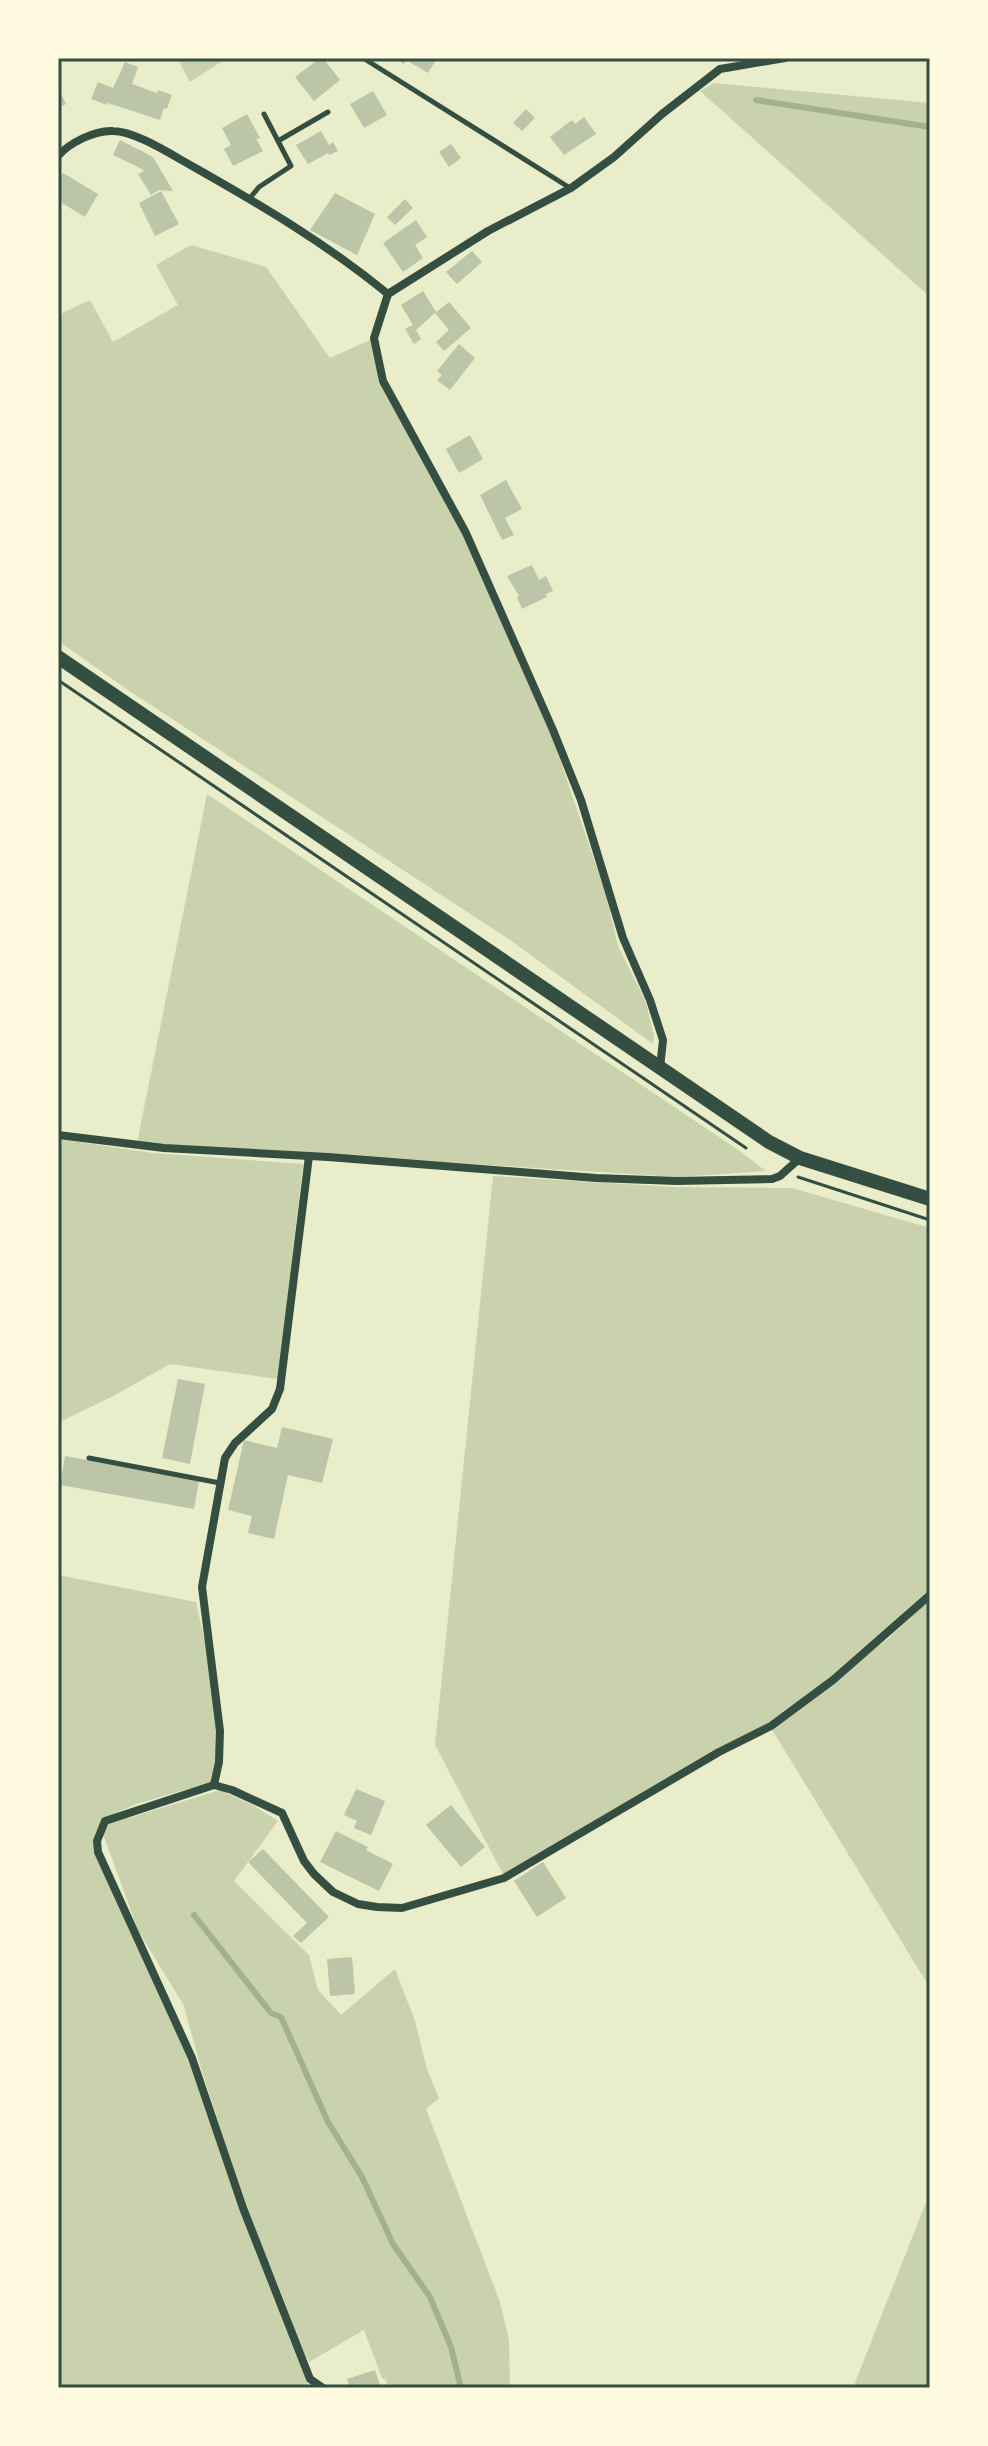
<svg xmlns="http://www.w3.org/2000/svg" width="988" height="2446" font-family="'Fira Sans',sans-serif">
	<rect width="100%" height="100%" fill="#e9edc9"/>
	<!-- green -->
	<g fill="#cad2ad">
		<path d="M177,58h50l-37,24z"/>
		<path d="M714,83l216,20v194l-230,-206z"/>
		<path d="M191,245l75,22 64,91 42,-19 9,43 82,153 88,198 55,162 12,51 28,56 8,34 -1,8 -143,-104 -379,-248 -73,-51v-326l32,-15 23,42 65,-37 -22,-40z"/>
		<path d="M207,794l530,355 29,22 -88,6 -541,-34z"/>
		<path d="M58,1139l95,14 150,11 -25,215 -108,-15 -55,31 -57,28z"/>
		<path d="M493,1176l181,11 118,1 138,40v363l-98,87 -63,46 -266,150 -68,-129z"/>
		<path d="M58,1575l138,27c12,55 32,125 16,180l-76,22 -32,14 -1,3 26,-3 91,-28 33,15 25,16 -44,60 75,74 9,35 23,25 54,-46 20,52 12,48 12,29 -13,11 74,193 9,38 1,48h-122l-2,-8 -4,-2 -18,-48 -55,32 -1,-4 -3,1 -19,-54 -41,-100 -45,-140 -16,-59 -46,-76 -38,-104 -5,9v15l95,209 50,151 67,173 4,5h-253z"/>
		<path d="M930,1599v389l-159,-260 118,-90z"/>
		<path d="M930,2192v196h-77z"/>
	</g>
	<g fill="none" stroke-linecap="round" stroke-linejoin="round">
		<!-- stream -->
		<g stroke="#a3b18a" stroke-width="6">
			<path d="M756,100l174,27"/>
			<path d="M194,1915l77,98 10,4 47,105 34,55 31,67 37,53 21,50 10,41"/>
		</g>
	</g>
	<!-- building -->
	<g fill="#bcc5a7">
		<path d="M320,58h3l17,22 -26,21 -19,-24z"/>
		<path d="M395,58h42l-9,15 -22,-13 -2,4z"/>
		<path d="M125,62l13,5 -6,17 25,9 1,-3 14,5 -5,14 -3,-1 -4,12 -52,-17 -1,2 -16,-6 7,-17 15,6z"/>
		<path d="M58,87l8,17 -8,4z"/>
		<path d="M373,91l14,24 -23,13 -14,-24z"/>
		<path d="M526,109l9,9 -13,13 -9,-8z"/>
		<path d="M247,114l13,24 -4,1 7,12 -30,15 -9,-17 7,-4 -9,-17z"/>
		<path d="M584,117l12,17 -32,21 -14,-18 22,-17 3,4z"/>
		<path d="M321,131l8,14 4,-3 5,9 -9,4 -1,-2 -20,11 -12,-19z"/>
		<path d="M120,140l33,17 20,34 -14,-1 -8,5 -13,-21 6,-3 -2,-2 -29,-14z"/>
		<path d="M451,144l10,14 -12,9 -10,-15z"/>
		<path d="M63,173l35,21 -13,23 -23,-14 -4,-10v-11z"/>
		<path d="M161,191l18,33 -24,12 -16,-33z"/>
		<path d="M335,193l40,21 -18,41 -47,-25z"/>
		<path d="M405,199l8,9 -18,17 -8,-8z"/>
		<path d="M416,220l11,17 -12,8 8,13 -20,14 -20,-29z"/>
		<path d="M472,251l10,11 -25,22 -11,-12z"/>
		<path d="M423,291l13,21 -20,18 5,9 -7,5 -9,-15 8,-4 -12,-20z"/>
		<path d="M449,302l22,26 -27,23 -8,-9 13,-12 -14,-17z"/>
		<path d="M459,344l16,14 -25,32 -13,-10 5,-5 -5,-4z"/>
		<path d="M470,435l13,24 -24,14 -13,-24z"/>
		<path d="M506,480l16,29 -17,9 9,17 -12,5 -22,-45z"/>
		<path d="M532,565l7,15 7,-4 7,15 -7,3 1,3 -25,12 -5,-12 2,-1 -12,-20z"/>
		<path d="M178,1379l27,5 -15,80 -28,-6z"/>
		<path d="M282,1427l51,12 -11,44 -34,-8 -14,64 -26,-6 4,-17 -24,-6 16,-70 33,8z"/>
		<path d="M65,1456l134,25 -5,28 -134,-24z"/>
		<path d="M356,1789l29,12 -14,34 -17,-7 3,-7 -13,-6z"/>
		<path d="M451,1805l34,42 -24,20 -35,-42z"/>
		<path d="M336,1831l32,16 -2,3 27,14 -14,27 -59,-29z"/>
		<path d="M263,1849l66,68 -28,26 -8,-7 14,-13 -59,-61z"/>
		<path d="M543,1862l23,36 -29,19 -23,-36z"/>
		<path d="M352,1957l3,37 -25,2 -3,-37z"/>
		<path d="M375,2370l6,18h-31l-3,-9z"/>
	</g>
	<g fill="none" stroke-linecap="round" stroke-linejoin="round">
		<!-- path -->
		<g stroke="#344e41" stroke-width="3">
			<path d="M58,680l688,468"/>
			<path d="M798,1177l132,43"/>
		</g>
		<!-- service -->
		<g stroke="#344e41" stroke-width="5">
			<path d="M363,58l207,130"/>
			<path d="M278,141l50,-29"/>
			<path d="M249,199l10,-12 32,-21 -27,-52"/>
			<path d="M89,1458l131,25"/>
		</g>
		<!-- minor -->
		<g stroke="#344e41" stroke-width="8">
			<path d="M58,156c11,-13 37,-26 55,-25 22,0 59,24 79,35 69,39 135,78 196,128l-14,44 9,43 83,152 87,197 28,70 42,138 27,62 13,40 -3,28"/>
			<path d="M388,294l100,-63 83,-43 43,-31 48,-43 58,-45 65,-11"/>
			<path d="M58,1135l106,13 164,9 268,21 81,3 95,-2 8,-3 20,-18"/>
			<path d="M309,1156l-29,233 -8,20 -37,34 -10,15 -23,129 18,144 -1,31 -5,23 18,5 50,23 22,48 10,13 19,18 25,12 19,3 25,1 102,-30 215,-126 52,-26 62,-46 97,-85"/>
			<path d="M214,1785l-109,36 -8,20 1,11 94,206 51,150 67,171 13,9"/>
		</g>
		<!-- primary -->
		<path stroke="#344e41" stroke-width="14" d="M58,657l711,485 31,16 130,41"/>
	</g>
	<!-- border -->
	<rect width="988" height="2446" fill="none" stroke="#fefae0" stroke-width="120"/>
	<rect x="60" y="60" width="868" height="2326" fill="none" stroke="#344e41" stroke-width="3"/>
</svg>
